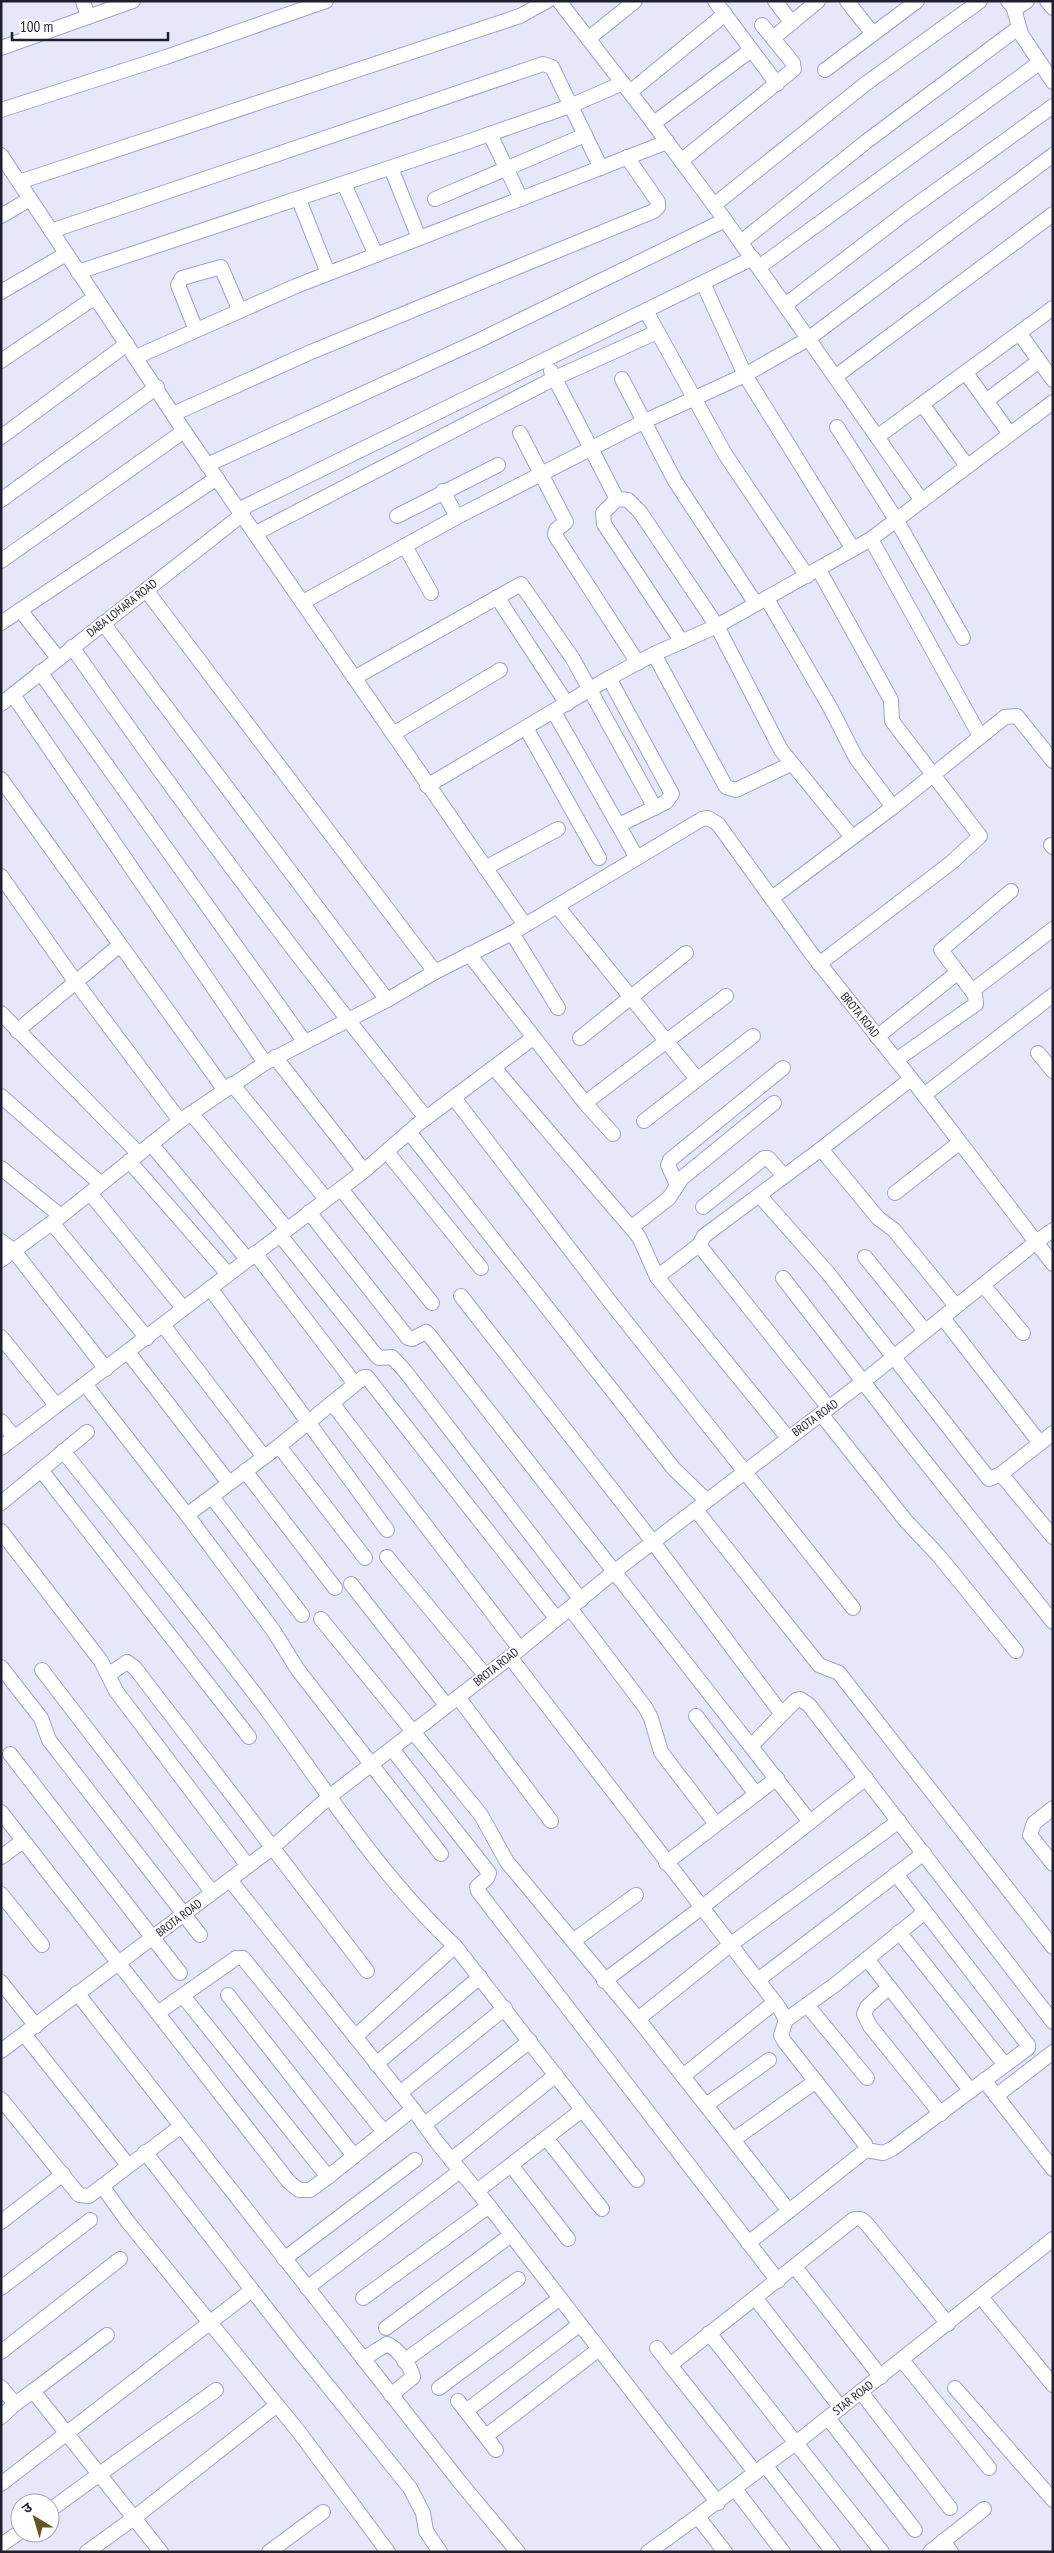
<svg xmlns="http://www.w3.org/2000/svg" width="1054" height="2553" font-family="'PT Sans Narrow','Noto Sans Devanagari',sans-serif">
	<rect width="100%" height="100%" fill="#e6e8f9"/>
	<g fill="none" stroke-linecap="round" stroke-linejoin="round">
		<!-- minor casing -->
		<g stroke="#9ea3ca" stroke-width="16">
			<g id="minor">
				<path d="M83,1l5,16"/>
				<path d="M559,1l86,111 80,108 197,281"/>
				<path d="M715,1l62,83"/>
				<path d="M775,1l17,22"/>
				<path d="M847,1l26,33"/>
				<path d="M1008,1l7,8 12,-8"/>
				<path d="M1047,1l6,7"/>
				<path d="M1014,9l7,25 32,48"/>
				<path d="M773,38l45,-37"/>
				<path d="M588,39l47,-38"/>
				<path d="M1,48l132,-47"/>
				<path d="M825,70l92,-69"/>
				<path d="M630,92l95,-78"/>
				<path d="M1,110l165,-53 160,-56"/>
				<path d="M654,123l97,-73"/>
				<path d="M490,134l31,65"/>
				<path d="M1,155l183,276 341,494"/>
				<path d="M681,161l113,-92 -1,-6 -31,-38"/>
				<path d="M391,168l28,70"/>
				<path d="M19,182l501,-166 27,-15"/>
				<path d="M344,184l32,71"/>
				<path d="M435,199l150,-64"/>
				<path d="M299,200l29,73"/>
				<path d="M714,205l150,-120 116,-84"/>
				<path d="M1,216l29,-17"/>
				<path d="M51,231l492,-167 9,3 49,101"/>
				<path d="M741,242l126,-101 151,-113"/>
				<path d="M759,267l280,-204"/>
				<path d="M78,272l386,-129 106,-37 53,-23"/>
				<path d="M703,283l42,92 108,174"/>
				<path d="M1,292l65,-38"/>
				<path d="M785,305l124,-95 144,-104"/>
				<path d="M646,311l79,143 82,122"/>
				<path d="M196,330l-18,-45 4,-7 39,-11 19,44"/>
				<path d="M1020,334l33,46"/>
				<path d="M136,357l160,-71 371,-144"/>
				<path d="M1,361l93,-63"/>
				<path d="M551,371l66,128 -14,14 1,11 78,118"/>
				<path d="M966,373l44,61"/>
				<path d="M835,377l218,-163"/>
				<path d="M622,379l53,102 81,123"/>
				<path d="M986,401l53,-40"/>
				<path d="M922,404l45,62"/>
				<path d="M173,414l138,-62 343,-141 4,-4v-5l-31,-45"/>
				<path d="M837,427l60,94 66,117"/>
				<path d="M520,433l46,89 -10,8 -1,5 83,128"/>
				<path d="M1,437l126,-93"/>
				<path d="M877,437l176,-129"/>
				<path d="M207,465l275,-126 243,-119"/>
				<path d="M443,491l14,26"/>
				<path d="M617,499l11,1 12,12 77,114 64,124 71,87"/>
				<path d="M1,500l156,-113"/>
				<path d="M240,509l513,-251"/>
				<path d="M397,516l101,-51"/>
				<path d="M256,533l299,-155 102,-46"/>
				<path d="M871,539l109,197"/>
				<path d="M405,546l26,47"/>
				<path d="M1,561l183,-130"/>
				<path d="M819,570l72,130 1,21 88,115 -28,26 -133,102"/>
				<path d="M146,590l289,382"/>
				<path d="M497,597l70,107"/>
				<path d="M767,599l64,110 25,49 37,49"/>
				<path d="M303,602l154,-85 186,-95 102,-47 63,-36 245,-184"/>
				<path d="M20,610l38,48"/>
				<path d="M1,623l216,-145"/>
				<path d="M103,623l284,377"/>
				<path d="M72,647c112,161 231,318 354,471"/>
				<path d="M654,654l72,133 10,3 55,-26"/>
				<path d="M40,672l264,369"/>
				<path d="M354,678l167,-94 52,75 82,149"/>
				<path d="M609,678l63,116 -6,8 -47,23"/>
				<path d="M13,695l252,368"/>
				<path d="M1,704l242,-190"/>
				<path d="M554,712l83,146"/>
				<path d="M526,728l73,130"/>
				<path d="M393,734l107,-64"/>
				<path d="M1,779l223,310"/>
				<path d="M427,786l182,-108 45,-24 63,-28 154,-87 182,-137"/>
				<path d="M1051,845l2,2"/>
				<path d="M485,868l73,-39"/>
				<path d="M1,876l74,105 105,140"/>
				<path d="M772,898l121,-91 112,-90 12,-1 36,45"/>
				<path d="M557,906l140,173"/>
				<path d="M512,933l46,75"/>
				<path d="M469,954l116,149 28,31"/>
				<path d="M972,991l81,-62"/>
				<path d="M1,1013l138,141"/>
				<path d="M17,1031l103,-86"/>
				<path d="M877,1037l80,-64"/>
				<path d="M580,1038l106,-85"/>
				<path d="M1038,1053l15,18"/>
				<path d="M275,1057l89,114"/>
				<path d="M896,1060l80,-56 -1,-9 -34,-45 70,-59"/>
				<path d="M495,1069l144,168 18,40 131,161"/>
				<path d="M232,1084l94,115"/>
				<path d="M924,1095l129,-100"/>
				<path d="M1,1096l100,88"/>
				<path d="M454,1098l157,205 242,305"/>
				<path d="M585,1103l141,-107"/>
				<path d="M191,1113l96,116"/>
				<path d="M644,1121l109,-85"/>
				<path d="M409,1132l265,337 32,31"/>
				<path d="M151,1144l96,115"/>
				<path d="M821,1149l57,69 16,12 62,76"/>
				<path d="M387,1152l94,116"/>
				<path d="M129,1161l99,113"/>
				<path d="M1,1168l60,48"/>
				<path d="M677,1185l-9,-20 2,-5 113,-92"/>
				<path d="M341,1189l91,114"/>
				<path d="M90,1193l93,115"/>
				<path d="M895,1193l64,-50"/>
				<path d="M759,1195l69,78 161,206 12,-5 52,-41"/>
				<path d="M703,1207l61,-49h4l16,18"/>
				<path d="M309,1212l99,126 4,1 14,-7 4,4 380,486"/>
				<path d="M52,1223l95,115"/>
				<path d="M632,1227l37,-29 13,-20 92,-75"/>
				<path d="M1053,1230l-17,12 17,22"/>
				<path d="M280,1235l95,119 4,4 13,-1 13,14 176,229"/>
				<path d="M1,1241l13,10 92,118"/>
				<path d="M255,1253l100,131"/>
				<path d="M865,1257l60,74"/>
				<path d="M1,1260l60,-44 119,-95 85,-58 122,-63 48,-28 77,-39 190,-114 6,-1 10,6 93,129 113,142 112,147 -172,139 -249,190 -105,86 -181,140 -57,51 -271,203"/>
				<path d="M657,1277l42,-32"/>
				<path d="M783,1278l132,171 138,173"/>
				<path d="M983,1285l40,48"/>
				<path d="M210,1288l177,242"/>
				<path d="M461,1296l192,246 128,171"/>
				<path d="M943,1318l97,125"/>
				<path d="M163,1325l101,132"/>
				<path d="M1,1337l55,68"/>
				<path d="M128,1352l101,131"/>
				<path d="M85,1384l102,131 86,115 25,40 143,184"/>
				<path d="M332,1403l188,246"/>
				<path d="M829,1408l-130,-163 5,-9 117,-87 90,-70"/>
				<path d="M821,1414l85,107 33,35 77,95"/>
				<path d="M1,1421l13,16"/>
				<path d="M279,1446l86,112"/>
				<path d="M1,1448l279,-213 84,-64 54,-47 115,-86"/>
				<path d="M63,1451c69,86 138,171 204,259 59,80 114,167 188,236l182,234"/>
				<path d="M41,1470l208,267"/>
				<path d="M245,1471l90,117"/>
				<path d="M1001,1474l52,63"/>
				<path d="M212,1497l90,118"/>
				<path d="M1,1503l86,-71"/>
				<path d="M696,1510l123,155 20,8 214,274"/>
				<path d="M187,1515l92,-69 85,-69h3l189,241"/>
				<path d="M1,1531l100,130 15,30 132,175"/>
				<path d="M387,1557l98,118"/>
				<path d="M351,1584l95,121"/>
				<path d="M570,1608l75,99 6,11 10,34 55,72"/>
				<path d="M321,1619l160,196 26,47 131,157 151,192 -41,32"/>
				<path d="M510,1657l270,352 6,11"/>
				<path d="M1,1667l40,51 8,22 151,195"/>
				<path d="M42,1670l170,222"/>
				<path d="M108,1675l19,-13 8,6 232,303"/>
				<path d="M458,1697l93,124"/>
				<path d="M696,1716l60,78"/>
				<path d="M751,1746l45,-46 4,-1 9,6 244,317"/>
				<path d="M392,1749l97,124 -2,5 -10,9 1,4 300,390"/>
				<path d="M10,1754l170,219"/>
				<path d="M1053,1808l-19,15 -4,12 23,29"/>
				<path d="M1,1812l288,370 10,8h11l18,-13 85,-68"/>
				<path d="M1,1857l22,-16"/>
				<path d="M666,1863l111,-85"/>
				<path d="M230,1880l183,229 23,32 53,65 229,297"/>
				<path d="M1,1894l41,51"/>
				<path d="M899,1932l106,133"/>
				<path d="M573,1941l63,-46"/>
				<path d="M867,1959l103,131"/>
				<path d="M758,1980l166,-127"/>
				<path d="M604,1981l97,-73 165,-130"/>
				<path d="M1,1982l35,44"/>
				<path d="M889,1987l-22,20 -3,7 6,12 71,88"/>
				<path d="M77,1993l382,488 59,71"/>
				<path d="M228,1995l126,161"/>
				<path d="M183,1996l145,181"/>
				<path d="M807,2005l60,73"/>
				<path d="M159,2012l77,-54h7l141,174"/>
				<path d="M638,2019l92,-74 169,-124"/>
				<path d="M24,2034l104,131"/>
				<path d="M355,2037l100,-91"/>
				<path d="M376,2064l104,-87"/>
				<path d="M683,2076l92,-74"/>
				<path d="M984,2080l69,89"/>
				<path d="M400,2093l105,-85"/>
				<path d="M996,2096l57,-44"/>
				<path d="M1,2099l78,96 10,1 91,-69"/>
				<path d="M706,2105l63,-45"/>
				<path d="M425,2124l105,-83"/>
				<path d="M546,2138l56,71"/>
				<path d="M733,2140l83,-59"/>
				<path d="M866,2150l17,3 9,-4 136,-101v-3l-132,-171"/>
				<path d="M145,2152l146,188 119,148 13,25 3,18 14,21"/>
				<path d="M451,2160l105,-85"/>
				<path d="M511,2165l57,74"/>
				<path d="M102,2186l26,36 171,210 89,120"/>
				<path d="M477,2191l105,-81"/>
				<path d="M789,2211l77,-61 -1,-6 -81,-103 -3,-6 5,-15 50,-36 89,-72"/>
				<path d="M1,2222l62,-48"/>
				<path d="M284,2259l131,-99"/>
				<path d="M795,2267l86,110"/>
				<path d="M1,2288l89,-68"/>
				<path d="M307,2288l153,-117"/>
				<path d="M981,2297l72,88"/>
				<path d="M363,2298l126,-92"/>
				<path d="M756,2299l85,109"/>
				<path d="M386,2328l125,-93"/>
				<path d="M709,2333l173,219"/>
				<path d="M657,2348l13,17"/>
				<path d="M1,2352l119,-93"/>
				<path d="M363,2359l24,-15c10,4 24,22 26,33l-22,18"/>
				<path d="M902,2360l87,108"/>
				<path d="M404,2361l114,-82"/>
				<path d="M1,2387l14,17 -14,13"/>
				<path d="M439,2388l120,-89"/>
				<path d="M955,2388l98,112"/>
				<path d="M33,2391l74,-56"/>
				<path d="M861,2392l89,116"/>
				<path d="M458,2401l38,49"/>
				<path d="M15,2404l18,-13 128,161"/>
				<path d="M466,2411l113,-86"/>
				<path d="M828,2418l87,112"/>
				<path d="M486,2436l113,-87"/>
				<path d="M765,2465l68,87"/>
				<path d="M755,2472l-85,-107 184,-146h7l5,4 82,101"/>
				<path d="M1,2484l251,-194"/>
				<path d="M735,2489l48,63"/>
				<path d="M50,2510l166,-120"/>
				<path d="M698,2517l27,35"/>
				<path d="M943,2541l8,11"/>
				<path d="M1,2545l19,-13"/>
				<path d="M87,2552l47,-34 143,-113"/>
				<path d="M269,2552l54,-40"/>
				<path d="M648,2552c51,-35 98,-74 148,-109l257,-204"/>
				<path d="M930,2552l54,-43"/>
			</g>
		</g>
		<!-- minor -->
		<use href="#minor" stroke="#fff" stroke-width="14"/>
	</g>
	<g text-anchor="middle" stroke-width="4" stroke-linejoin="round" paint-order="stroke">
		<!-- street labels -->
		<g font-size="12" fill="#1f202f" stroke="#fff">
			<text transform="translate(122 608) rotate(-38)" y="4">DABA LOHARA ROAD</text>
			<text transform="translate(860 1015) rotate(51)" y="4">BROTA ROAD</text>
			<text transform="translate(815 1418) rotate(-36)" y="4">BROTA ROAD</text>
			<text transform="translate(496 1667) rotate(-38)" y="4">BROTA ROAD</text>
			<text transform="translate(179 1918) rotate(-37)" y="4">BROTA ROAD</text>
			<text transform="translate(853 2398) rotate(-38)" y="4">STAR ROAD</text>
		</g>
	</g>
	<!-- border -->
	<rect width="1054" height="2553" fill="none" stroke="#1f202f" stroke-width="5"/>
	<!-- north arrow -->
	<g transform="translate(35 2518) rotate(322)"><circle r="24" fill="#ffffff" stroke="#a5a6ac"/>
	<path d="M0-4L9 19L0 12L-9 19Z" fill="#605723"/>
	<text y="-8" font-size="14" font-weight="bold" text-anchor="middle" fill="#1f202f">उ</text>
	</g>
	<!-- scale -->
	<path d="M12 32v8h156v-8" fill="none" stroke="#1f202f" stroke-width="2.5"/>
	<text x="20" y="32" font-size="15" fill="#1f202f" stroke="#ffffff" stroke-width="4" paint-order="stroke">100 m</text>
</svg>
